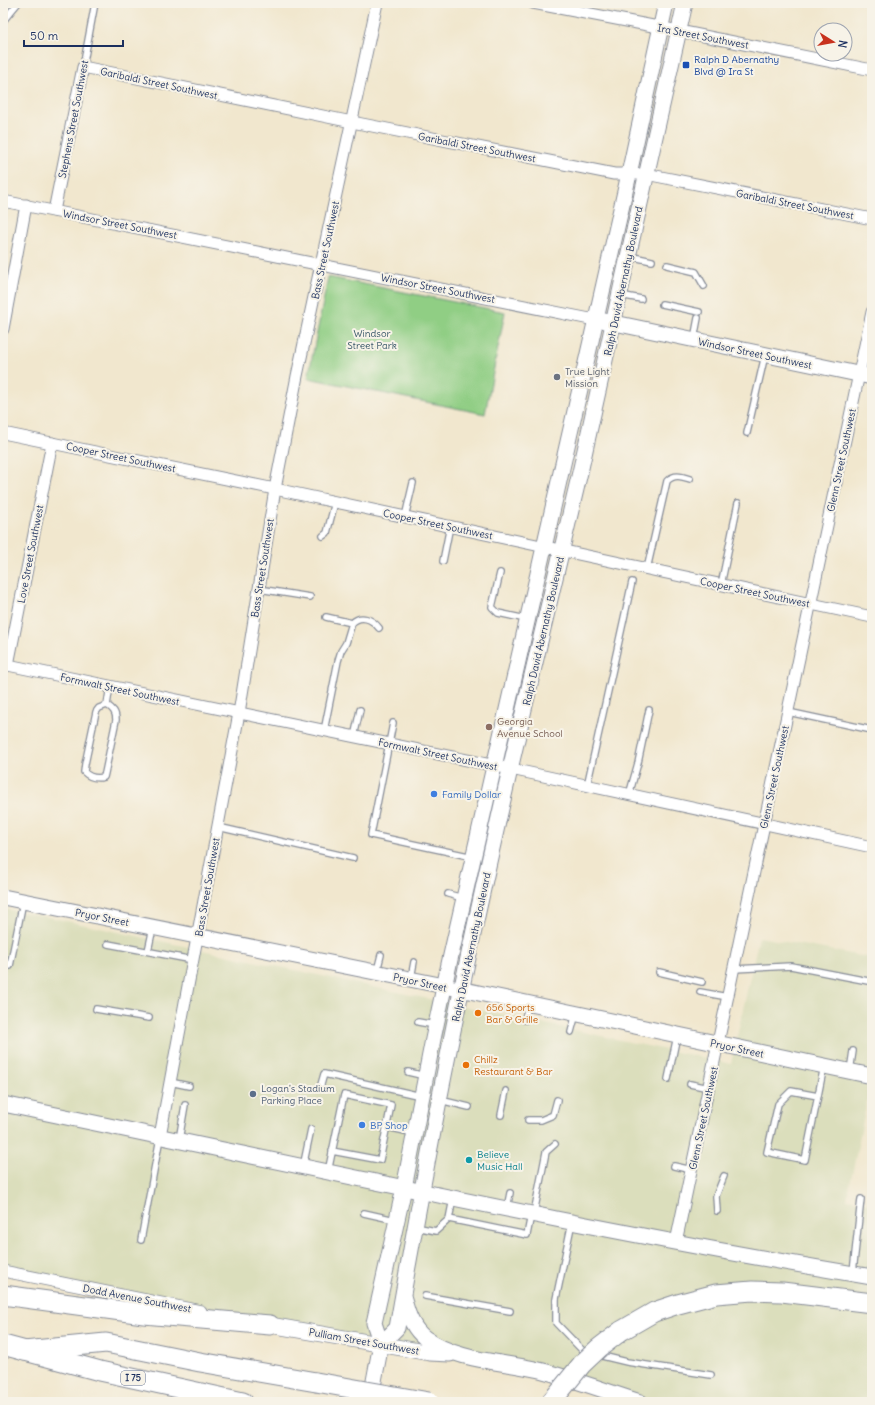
<svg xmlns="http://www.w3.org/2000/svg" width="875" height="1405" font-family="Delius,sans-serif">
	<rect width="100%" height="100%" fill="#f7f3e8"/>
	<filter id="ink" filterUnits="userSpaceOnUse"><feTurbulence type="fractalNoise" baseFrequency=".025" numOctaves="2"/><feDisplacementMap in="SourceGraphic" scale="8" xChannelSelector="R" yChannelSelector="G"/><feConvolveMatrix kernelMatrix="1 2 1 2 8 2 1 2 1" color-interpolation-filters="sRGB"/></filter>
	<filter id="wash" filterUnits="userSpaceOnUse"><feTurbulence type="fractalNoise" baseFrequency=".012" numOctaves="4" result="noise"/><feDisplacementMap in="SourceGraphic" scale="16" xChannelSelector="R" yChannelSelector="G"/><feGaussianBlur stdDeviation="0.9" result="paint"/><feColorMatrix in="noise" values="0 0 0 0 0 0 0 0 0 0 0 0 0 0 0 0 0 1.4 0 .05"/><feComposite in="paint" operator="in"/></filter>
	<g filter="url(#wash)">
		<rect width="100%" height="100%" fill="#f1e7ce"/>
		<!-- built -->
		<path fill="#dbdebc" d="M3,909l50,9 678,146 28,-127 113,21v119l-25,122 25,5v198h-233l-61,-18 -477,-97 -98,-14z"/>
		<!-- green -->
		<path fill="#90ce84" stroke="#567e71" d="M328,277l177,35 -20,102 -177,-36z"/>
	</g>
	<g filter="url(#ink)">
		<g fill="none" stroke-linecap="round" stroke-linejoin="round">
			<!-- lane casing -->
			<g stroke="#868b96" stroke-width="8">
				<g id="lane">
					<path d="M3,21l15,-18"/>
					<path d="M83,67l12,-64"/>
					<path d="M629,256l23,5"/>
					<path d="M667,265l29,7 8,14"/>
					<path d="M620,295l21,4"/>
					<path d="M662,304l37,8"/>
					<path d="M694,339l4,-21"/>
					<path d="M747,433l18,-78"/>
					<path d="M405,517l8,-34"/>
					<path d="M323,536l4,-3 8,-31"/>
					<path d="M443,561l7,-35"/>
					<path d="M647,569l20,-88c7,-7 14,-5 23,-2"/>
					<path d="M500,573l-8,34 6,6 28,6"/>
					<path d="M721,585l17,-82"/>
					<path d="M259,589l51,8"/>
					<path d="M352,623c9,-9 20,-4 27,5"/>
					<path d="M107,705c6,4 9,7 9,15l-11,53 -1,4c-8,2 -14,1 -20,-5l1,-8 11,-52 3,-4z"/>
					<path d="M107,705l3,-19"/>
					<path d="M788,712l84,18"/>
					<path d="M393,723l-22,112 102,22"/>
					<path d="M324,731l14,-70 3,-10 5,-8 6,-20 -26,-6"/>
					<path d="M354,737l6,-27"/>
					<path d="M587,786l45,-204"/>
					<path d="M629,795l9,-32 11,-53"/>
					<path d="M218,827l135,31"/>
					<path d="M448,894l15,4"/>
					<path d="M108,944l85,16"/>
					<path d="M148,951l5,-23"/>
					<path d="M10,966l13,-64"/>
					<path d="M734,969l57,-3 77,15"/>
					<path d="M377,971l4,-16"/>
					<path d="M659,972l43,10"/>
					<path d="M411,978l3,-16"/>
					<path d="M700,992l28,5"/>
					<path d="M96,1009l53,9"/>
					<path d="M525,1020l3,-16"/>
					<path d="M418,1022l17,3"/>
					<path d="M571,1032l5,-18"/>
					<path d="M850,1071l3,-20"/>
					<path d="M408,1072l17,4"/>
					<path d="M668,1079l9,-43"/>
					<path d="M170,1082l19,4"/>
					<path d="M690,1084l19,4"/>
					<path d="M320,1088l4,-14 97,22"/>
					<path d="M818,1096l-27,-5 -13,13 -11,48 38,8 19,-94"/>
					<path d="M440,1100l29,7"/>
					<path d="M501,1115l5,-24"/>
					<path d="M528,1120h13l12,-5 4,-15"/>
					<path d="M387,1127l27,6"/>
					<path d="M179,1140l6,-35"/>
					<path d="M674,1166l18,4"/>
					<path d="M303,1167l8,-38"/>
					<path d="M328,1172l16,-77 47,10 -11,55 -48,-9"/>
					<path d="M507,1208l3,-15"/>
					<path d="M717,1211l-1,-15 8,-20"/>
					<path d="M364,1213l31,7"/>
					<path d="M534,1213l12,-61 9,-8"/>
					<path d="M449,1219l78,16 4,-20"/>
					<path d="M572,1222l-16,77v24l27,28 5,2"/>
					<path d="M415,1227l21,4 13,-12 4,-20"/>
					<path d="M141,1240l19,-102"/>
					<path d="M853,1272l8,-73"/>
					<path d="M425,1296l85,15"/>
					<path d="M598,1355l29,7 84,13"/>
				</g>
			</g>
			<!-- street casing -->
			<g stroke="#868b96" stroke-width="13">
				<g id="street">
					<path d="M533,3l146,28 193,39"/>
					<path d="M3,201l592,119"/>
					<path d="M54,211l29,-144 269,55 262,52h32l226,45"/>
					<path d="M3,329l23,-124"/>
					<path d="M3,433l272,56 597,128"/>
					<path d="M3,664l522,108 347,75"/>
					<path d="M8,665l44,-222"/>
					<path d="M160,1136l79,-423 36,-224 22,-113 80,-373"/>
					<path d="M676,1242l196,-930"/>
					<path d="M3,1271l198,40"/>
				</g>
			</g>
			<!-- secondary casing -->
			<g stroke="#868b96" stroke-width="17">
				<g id="secondary">
					<path d="M605,321l267,56"/>
					<path d="M3,897l471,95 398,84"/>
					<path d="M3,1104c289,59 577,125 869,173"/>
					<path d="M404,1299c3,14 8,29 21,39 34,25 83,23 122,34 31,9 62,20 93,30"/>
					<path d="M270,1325l160,28 20,1"/>
					<path d="M381,1344l16,-16c19,-108 39,-215 61,-322 37,-180 81,-359 123,-538 35,-155 68,-310 104,-465"/>
					<path d="M370,1402l11,-58 -7,-21 30,-135 29,-149 16,-75 180,-790 37,-171"/>
				</g>
			</g>
			<!-- highway casing -->
			<g stroke="#868b96" stroke-width="21">
				<g id="highway">
					<path d="M3,1295l141,19 126,11"/>
					<path d="M621,1331l33,-19 24,-8 38,-10 36,-3 30,1 90,11"/>
					<path d="M3,1345l97,26 143,31"/>
					<path d="M24,1351l82,-8 94,19 116,20"/>
				</g>
			</g>
			<!-- lane -->
			<use href="#lane" stroke="#fff" stroke-width="5.5"/>
			<!-- street -->
			<use href="#street" stroke="#fff" stroke-width="11"/>
			<!-- secondary -->
			<use href="#secondary" stroke="#fff" stroke-width="15"/>
			<!-- highway -->
			<use href="#highway" stroke="#fff" stroke-width="19"/>
			<!-- highway-bridge casing -->
			<g stroke="#868b96" stroke-width="21" stroke-linecap="butt">
				<g id="highway-bridge">
					<path d="M316,1382l113,20"/>
					<path d="M551,1402l31,-38 17,-16 22,-17"/>
				</g>
			</g>
			<!-- highway-bridge -->
			<use href="#highway-bridge" stroke="#fff" stroke-width="19"/>
		</g>
	</g>
	<!-- markers -->
	<rect fill="#1a4fb4" stroke="#f7f3e8" stroke-width="1.5" x="682" y="61" width="8" height="8" rx="2"/>
	<circle fill="#6b7280" stroke="#f7f3e8" stroke-width="1.5" cx="557" cy="377" r="4"/>
	<circle fill="#8d6e63" stroke="#f7f3e8" stroke-width="1.5" cx="489" cy="727" r="4"/>
	<g fill="#3f7fe0" stroke="#f7f3e8" stroke-width="1.5">
		<circle cx="434" cy="794" r="4"/>
		<circle cx="362" cy="1125" r="4"/>
	</g>
	<g fill="#e8710a" stroke="#f7f3e8" stroke-width="1.5">
		<circle cx="478" cy="1013" r="4"/>
		<circle cx="466" cy="1065" r="4"/>
	</g>
	<circle fill="#5c6f8a" stroke="#f7f3e8" stroke-width="1.5" cx="253" cy="1094" r="4"/>
	<circle fill="#0f9aa8" stroke="#f7f3e8" stroke-width="1.5" cx="469" cy="1160" r="4"/>
	<g text-anchor="middle" stroke-width="4" stroke-linejoin="round" paint-order="stroke">
		<!-- shield labels -->
		<rect fill="#f7f3e8" stroke="#5d6a87" stroke-width="1" x="121" y="1371" width="24" height="14" rx="3"/>
		<g font-size="9" font-weight="bold" fill="#1b2f5e">
			<text x="133" y="1381">I 75</text>
		</g>
		<!-- street labels -->
		<g font-size="10" fill="#1b2f5e" stroke="#f7f3e8">
			<text transform="translate(703 36) rotate(11)" y="4">Ira Street Southwest</text>
			<text transform="translate(159 83) rotate(12)" y="4">Garibaldi Street Southwest</text>
			<text transform="translate(73 119) rotate(-79)" y="4">Stephens Street Southwest</text>
			<text transform="translate(477 147) rotate(11)" y="4">Garibaldi Street Southwest</text>
			<text transform="translate(795 204) rotate(11)" y="4">Garibaldi Street Southwest</text>
			<text transform="translate(120 224) rotate(11)" y="4">Windsor Street Southwest</text>
			<text transform="translate(325 250) rotate(-78)" y="4">Bass Street Southwest</text>
			<text transform="translate(623 281) rotate(-78)" y="4">Ralph David Abernathy Boulevard</text>
			<text transform="translate(438 288) rotate(11)" y="4">Windsor Street Southwest</text>
			<text transform="translate(755 353) rotate(12)" y="4">Windsor Street Southwest</text>
			<text transform="translate(121 457) rotate(12)" y="4">Cooper Street Southwest</text>
			<text transform="translate(841 460) rotate(-78)" y="4">Glenn Street Southwest</text>
			<text transform="translate(438 524) rotate(12)" y="4">Cooper Street Southwest</text>
			<text transform="translate(30 554) rotate(-79)" y="4">Love Street Southwest</text>
			<text transform="translate(262 568) rotate(-81)" y="4">Bass Street Southwest</text>
			<text transform="translate(755 592) rotate(12)" y="4">Cooper Street Southwest</text>
			<text transform="translate(543 631) rotate(-77)" y="4">Ralph David Abernathy Boulevard</text>
			<text transform="translate(120 689) rotate(12)" y="4">Formwalt Street Southwest</text>
			<text transform="translate(438 754) rotate(12)" y="4">Formwalt Street Southwest</text>
			<text transform="translate(774 777) rotate(-78)" y="4">Glenn Street Southwest</text>
			<text transform="translate(207 887) rotate(-80)" y="4">Bass Street Southwest</text>
			<text transform="translate(102 917) rotate(11)" y="4">Pryor Street</text>
			<text transform="translate(471 947) rotate(-78)" y="4">Ralph David Abernathy Boulevard</text>
			<text transform="translate(420 982) rotate(12)" y="4">Pryor Street</text>
			<text transform="translate(737 1048) rotate(12)" y="4">Pryor Street</text>
			<text transform="translate(703 1118) rotate(-78)" y="4">Glenn Street Southwest</text>
			<text transform="translate(137 1298) rotate(11)" y="4">Dodd Avenue Southwest</text>
			<text transform="translate(364 1341) rotate(10)" y="4">Pulliam Street Southwest</text>
		</g>
		<!-- transit labels -->
		<g font-size="10" fill="#164399" stroke="#f7f3e8" text-anchor="start">
			<text x="694" y="63">Ralph D Abernathy<tspan x="694" dy="12">Blvd @ Ira St</tspan></text>
		</g>
		<!-- park labels -->
		<g font-size="10" fill="#385768" stroke="#f7f3e8">
			<text x="372" y="337">Windsor<tspan x="372" dy="12">Street Park</tspan></text>
		</g>
		<!-- worship labels -->
		<g font-size="10" fill="#5b616d" stroke="#f7f3e8" text-anchor="start">
			<text x="565" y="375">True Light<tspan x="565" dy="12">Mission</tspan></text>
		</g>
		<!-- education labels -->
		<g font-size="10" fill="#785e54" stroke="#f7f3e8" text-anchor="start">
			<text x="497" y="725">Georgia<tspan x="497" dy="12">Avenue School</tspan></text>
		</g>
		<!-- shop labels -->
		<g font-size="10" fill="#366cbe" stroke="#f7f3e8" text-anchor="start">
			<text x="442" y="798">Family Dollar</text>
			<text x="370" y="1129">BP Shop</text>
		</g>
		<!-- food labels -->
		<g font-size="10" fill="#c56008" stroke="#f7f3e8" text-anchor="start">
			<text x="486" y="1011">656 Sports<tspan x="486" dy="12">Bar &amp; Grille</tspan></text>
			<text x="474" y="1063">Chillz<tspan x="474" dy="12">Restaurant &amp; Bar</tspan></text>
		</g>
		<!-- service labels -->
		<g font-size="10" fill="#4e5e75" stroke="#f7f3e8" text-anchor="start">
			<text x="261" y="1092">Logan's Stadium<tspan x="261" dy="12">Parking Place</tspan></text>
		</g>
		<!-- culture labels -->
		<g font-size="10" fill="#0d838f" stroke="#f7f3e8" text-anchor="start">
			<text x="477" y="1158">Believe<tspan x="477" dy="12">Music Hall</tspan></text>
		</g>
	</g>
	<!-- margin -->
	<rect width="875" height="1405" fill="none" stroke="#f7f3e8" stroke-width="16"/>
	<!-- north arrow -->
	<g transform="translate(833 42) rotate(101)"><circle r="19" fill="#f7f3e8" stroke="#9fa5b1"/>
	<path d="M0-3L7 15L0 10L-7 15Z" fill="#c8321e"/>
	<text y="-6" font-size="11" font-weight="bold" text-anchor="middle" fill="#1b2f5e">N</text>
	</g>
	<!-- scale -->
	<path d="M24 40v6h99v-6" fill="none" stroke="#1b2f5e" stroke-width="2"/>
	<text x="30" y="40" font-size="12" fill="#1b2f5e" stroke="#f7f3e8" stroke-width="3" paint-order="stroke">50 m</text>
</svg>
